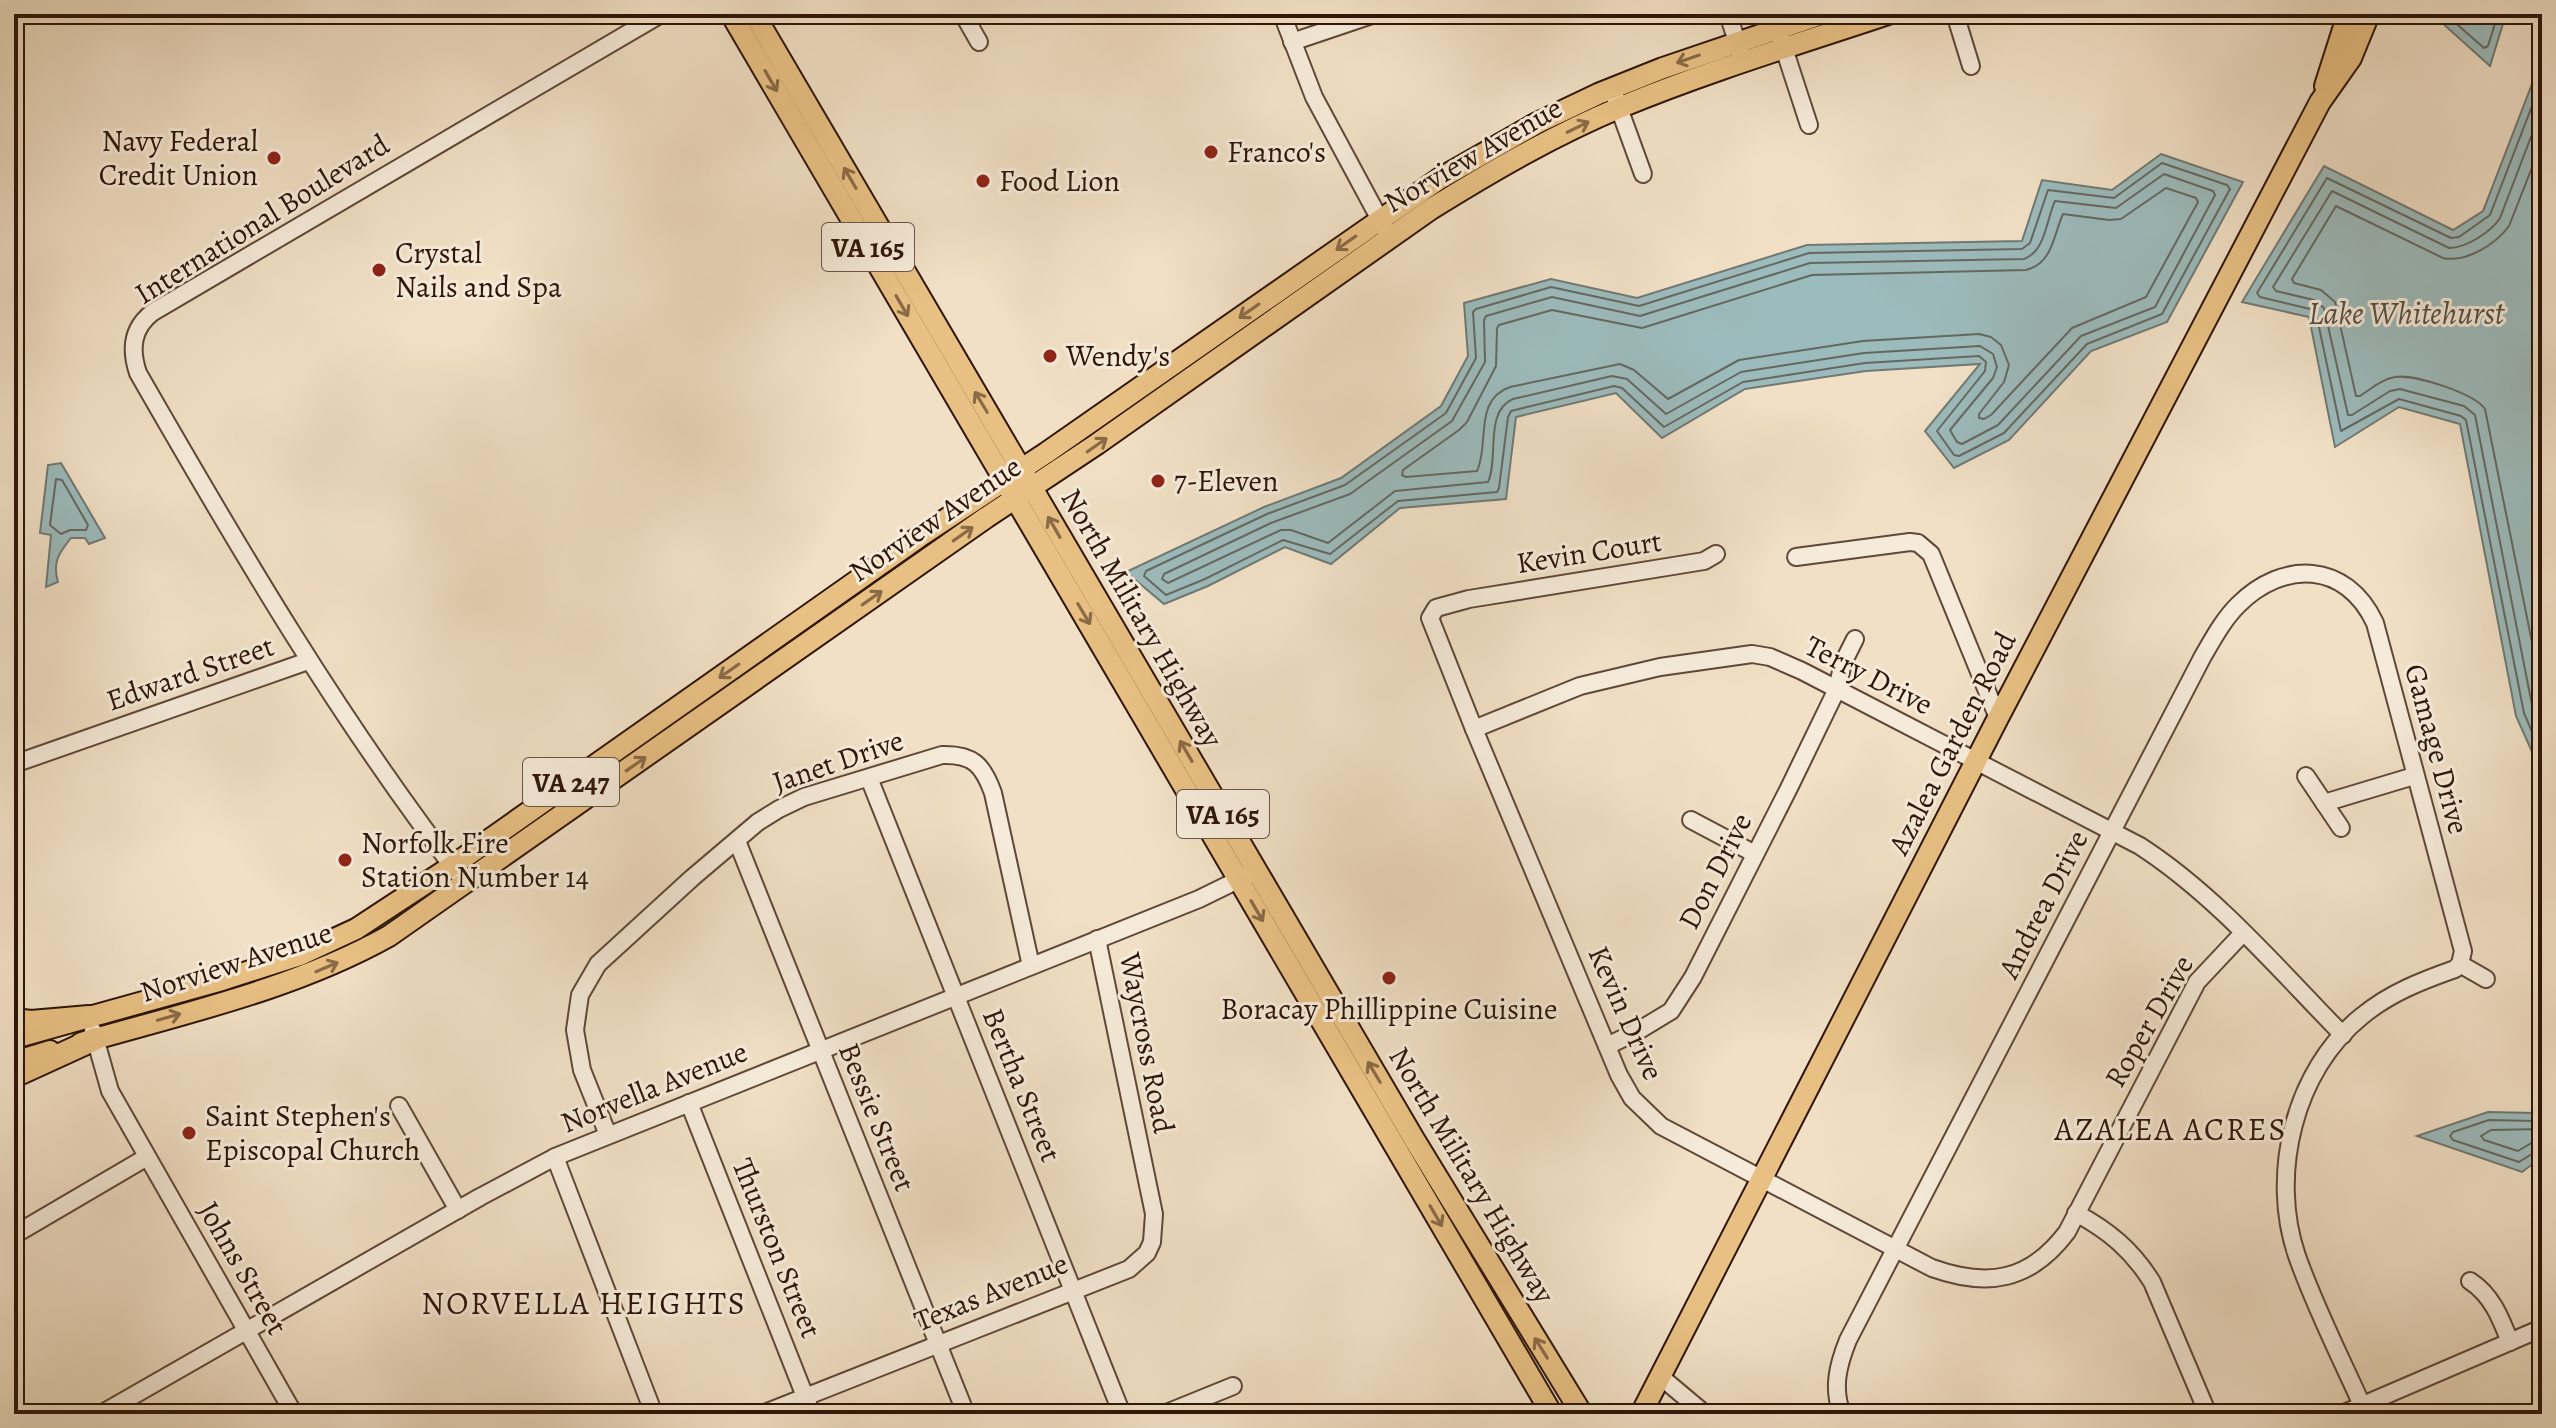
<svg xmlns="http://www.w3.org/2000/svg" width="2556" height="1428" font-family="Alegreya,serif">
	<rect width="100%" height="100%" fill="#f1e0c6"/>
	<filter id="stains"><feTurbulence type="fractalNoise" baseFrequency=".0025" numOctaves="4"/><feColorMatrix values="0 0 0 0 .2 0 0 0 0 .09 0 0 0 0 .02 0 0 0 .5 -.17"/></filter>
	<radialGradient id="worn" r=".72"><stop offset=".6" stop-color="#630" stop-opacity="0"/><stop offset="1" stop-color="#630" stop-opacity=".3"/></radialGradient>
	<!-- water -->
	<g fill="#9cbbbc" stroke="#707974" stroke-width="2">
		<path d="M2443,14h63l-16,52 -49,-44z"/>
		<path d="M2542,58v716l-26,-58 -56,-292 -61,-17 -64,40 -26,-130 -67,-15 82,-136 129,64 30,-19z"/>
		<path d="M2161,154l82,28 -76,140 -76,29 -82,89 -55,28 -29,-37 55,-67 -114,7 -121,18 -83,49 -46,-45 -100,24 -10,82 -106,9 -69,56 -46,-17 -77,39 -44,18 -38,-32 138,-65 77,-29 100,-72 27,-50 -4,-53 87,-24 86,19 170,-53 215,-4 20,-61 70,10z"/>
		<path d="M61,463l44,75 -16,6 -4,-6h-14c-12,15 -19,24 -13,44l-12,5 5,-52 -11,-2 8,-68z"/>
		<path d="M2542,1105v52l-20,15 -105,-36 71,-24 47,1z"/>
	</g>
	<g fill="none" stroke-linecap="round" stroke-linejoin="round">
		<!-- shore -->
		<g stroke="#656862" stroke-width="2">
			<path d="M2450,14l2,6 32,28 4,-2 10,-32"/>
			<path d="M2542,80l-52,135 -31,22 -8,1 -124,-60 -70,115 3,4 50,12 6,4 25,118 58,-32 62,17 5,4 58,293 18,42"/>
			<path d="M2542,108l-42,110c-9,14 -34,30 -51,30l-117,-57 -59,96 3,4 38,9 10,8 24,107h4l38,-24 10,-2 64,17 11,9 58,295 9,20"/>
			<path d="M2542,142l-33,84c-13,18 -43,37 -66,32l-107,-52 -44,73 2,4 27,7 14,12 21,94h4c11,-7 22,-17 35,-19 19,-3 79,16 90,32l57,283"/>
			<path d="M2162,163l65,22 3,4 -68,125 -75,30 -83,89 -45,23 -5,-1 -17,-24 48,-60 1,-9 -7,-6 -114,7 -122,19 -79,45 -42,-39 -8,-2 -103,25 -3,6 -9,71 -2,4 -99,9 -68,53 -47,-14 -78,39 -39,16 -22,-19 2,-5 121,-57 78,-29 101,-72 30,-55 -3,-46 3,-3 75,-22 88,19 170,-53 213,-4 8,-6 18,-53 66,8z"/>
			<path d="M2164,174l49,17 2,4 -60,112 -74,29 -83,89 -36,19 -5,-2 -7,-12 43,-52 4,-11 -4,-13 -13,-8 -116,7 -123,19 -75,42 -39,-35 -15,-3 -99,23c-29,12 -14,60 -25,83l-93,9 -67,52 -37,-13h-10l-113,53 -6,-4 2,-5 107,-51 79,-29 102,-73 33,-59 -1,-42 2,-4 66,-19 88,19 170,-53 214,-4c22,-8 22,-39 31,-58l61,7z"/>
			<path d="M2166,188l30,10 2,4 -52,95 -74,31 -81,87 -7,4 -5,-1v-4l25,-32 5,-17 -8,-20 -10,-8 -12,-3 -116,7 -124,19 -71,39 -34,-29 -14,-6 -110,23c-37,13 -20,56 -33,84l-71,6 -4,-2 1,-5 56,-40 8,-8 29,-56 1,-38 2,-3 53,-15 90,18 170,-53 214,-5c27,-7 27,-34 37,-56l46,6 12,-1z"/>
			<path d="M56,479l6,1 26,45 -2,5h-16l-9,4 -11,-9z"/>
			<path d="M2542,1117l-7,4 -46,-1 -36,12 -3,4 3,4 66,22 16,-10 7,-1"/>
			<path d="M2542,1129l-51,1 -10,6 3,4 34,11 15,-9 9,-1"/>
		</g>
		<!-- minor casing -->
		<g stroke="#5f4838" stroke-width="20">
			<g id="minor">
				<path d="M963,14l16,28"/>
				<path d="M1282,14l32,83 71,132"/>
				<path d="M1728,14l13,40"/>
				<path d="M1955,14l16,52"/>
				<path d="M1781,39l28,86"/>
				<path d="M1292,42l83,-28"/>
				<path d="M1615,97l28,77"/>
				<path d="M1716,554l-12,7 -235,38 -33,9 -6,10 44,111 145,346 13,23 29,28 271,142c56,20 98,13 135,-36l130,-250 46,-49"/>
				<path d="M1796,557l114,-15 8,1 13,11 67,164"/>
				<path d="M1474,729l106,-43 80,-19 92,-13 18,3 32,14 338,175c77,50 139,124 203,189"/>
				<path d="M14,764l294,-103"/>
				<path d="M2306,776l35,52"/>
				<path d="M869,778l253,636"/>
				<path d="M2324,803l90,-27"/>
				<path d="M1691,820l64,34"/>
				<path d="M737,841l229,573"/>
				<path d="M466,884c-125,-161 -227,-335 -328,-511 -8,-24 -6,-45 15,-61l508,-298"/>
				<path d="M2460,964l26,15"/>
				<path d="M93,1031l17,60 184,323"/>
				<path d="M1607,1046l31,-15 33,-20 22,-34 96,-189 48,-99 6,-26 12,-24"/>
				<path d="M689,1103l123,311"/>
				<path d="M399,1106l59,104"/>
				<path d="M608,1135l-26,-65 -7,-40 5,-35 18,-31 94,-86 66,-56 21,-13 25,-12 138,-42c31,-1 41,10 51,38l38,173"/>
				<path d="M555,1157l99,257"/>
				<path d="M2076,1213c33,18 56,37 76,69l56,132"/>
				<path d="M14,1235l133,-78"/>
				<path d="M2470,1281c22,14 31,38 40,61"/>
				<path d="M1661,1377l44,37"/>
				<path d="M101,1414l379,-217 75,-40 644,-258 49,-24"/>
				<path d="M762,1414l367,-145 18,-16 5,-11 2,-28 -57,-275"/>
				<path d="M1164,1414l69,-28"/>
				<path d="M1842,1414c-10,-26 -4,-49 6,-74l355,-684c10,-17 20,-36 35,-51 45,-45 108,-44 137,18l88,328 -3,13 -5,5c-34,12 -65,24 -93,47 -68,54 -93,159 -65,240 19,54 46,106 69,158"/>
				<path d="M2342,1414l200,-86"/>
			</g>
		</g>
		<!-- major casing -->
		<g stroke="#2e1508" stroke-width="24">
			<g id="major">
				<path d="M731,14l821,1400"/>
				<path d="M754,14l660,1125 168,275"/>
				<path d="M2325,86l23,-72"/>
				<path d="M14,1038l208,-58 78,-25 56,-26 96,-63 467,-329 127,-84 393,-274 98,-56 61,-29 65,-26 159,-54"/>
				<path d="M81,1043c104,-30 213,-54 308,-107l598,-419 110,-73 334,-235c61,-38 123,-74 190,-102 87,-36 177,-63 267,-93"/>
				<path d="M14,1062l36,-11"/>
				<path d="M1641,1414l357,-696 322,-616 31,-44 18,-44"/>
			</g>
		</g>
		<!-- highway casing -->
		<g stroke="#2e1508" stroke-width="26">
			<g id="highway">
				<path d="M14,1020l17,2 58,-5"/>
				<path d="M14,1076l81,-37"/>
			</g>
		</g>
		<!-- minor -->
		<use href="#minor" stroke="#f6ebda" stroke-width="16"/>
		<!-- major -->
		<use href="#major" stroke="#e8c083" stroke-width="20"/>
		<!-- highway -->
		<use href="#highway" stroke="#e8c083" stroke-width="22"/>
	</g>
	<!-- one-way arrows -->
	<defs><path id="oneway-shaft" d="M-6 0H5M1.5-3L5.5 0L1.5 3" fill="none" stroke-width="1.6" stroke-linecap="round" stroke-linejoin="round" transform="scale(2)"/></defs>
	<g stroke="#8b6a46">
		<use href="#oneway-shaft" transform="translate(1688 59) rotate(161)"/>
		<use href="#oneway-shaft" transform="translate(771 81) rotate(60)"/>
		<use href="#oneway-shaft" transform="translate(1578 127) rotate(-26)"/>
		<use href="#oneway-shaft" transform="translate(850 178) rotate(-120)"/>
		<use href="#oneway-shaft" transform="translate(1346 243) rotate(145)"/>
		<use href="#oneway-shaft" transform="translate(902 306) rotate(60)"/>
		<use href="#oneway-shaft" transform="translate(1249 311) rotate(145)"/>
		<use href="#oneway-shaft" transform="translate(981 402) rotate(-121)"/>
		<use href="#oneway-shaft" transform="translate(1097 445) rotate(-35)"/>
		<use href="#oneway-shaft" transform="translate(1054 527) rotate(-120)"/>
		<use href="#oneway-shaft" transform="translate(963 534) rotate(-35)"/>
		<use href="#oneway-shaft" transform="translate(872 598) rotate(-35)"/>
		<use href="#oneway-shaft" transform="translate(1084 614) rotate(59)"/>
		<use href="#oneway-shaft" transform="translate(729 671) rotate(145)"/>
		<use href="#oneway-shaft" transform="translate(1186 751) rotate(-120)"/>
		<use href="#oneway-shaft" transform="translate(636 764) rotate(-35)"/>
		<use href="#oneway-shaft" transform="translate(1257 911) rotate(60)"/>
		<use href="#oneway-shaft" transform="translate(327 967) rotate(-23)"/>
		<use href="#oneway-shaft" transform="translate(169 1017) rotate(-16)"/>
		<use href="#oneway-shaft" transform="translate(1374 1072) rotate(-121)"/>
		<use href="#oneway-shaft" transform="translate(1436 1216) rotate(60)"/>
		<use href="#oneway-shaft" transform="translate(1541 1348) rotate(-122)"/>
	</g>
	<!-- markers -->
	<g fill="#8f2418" stroke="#f6ebda" stroke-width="3">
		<circle cx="1211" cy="152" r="8"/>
		<circle cx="274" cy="158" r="8"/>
		<circle cx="983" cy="181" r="8"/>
		<circle cx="379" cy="270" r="8"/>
		<circle cx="1050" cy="356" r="8"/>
		<circle cx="1158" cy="481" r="8"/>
		<circle cx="345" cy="860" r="8"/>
		<circle cx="1389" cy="978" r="8"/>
		<circle cx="189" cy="1133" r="8"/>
	</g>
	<g text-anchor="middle" stroke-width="6" stroke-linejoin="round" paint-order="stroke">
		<!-- shield labels -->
		<g fill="#f6ebda" stroke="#6a5547" stroke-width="2">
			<rect x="822" y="223" width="92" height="48" rx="6"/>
			<rect x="523" y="758" width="96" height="48" rx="6"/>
			<rect x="1177" y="790" width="92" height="48" rx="6"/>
		</g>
		<g font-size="28" font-weight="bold" fill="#2e1508">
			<text x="868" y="257">VA 165</text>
			<text x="571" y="792">VA 247</text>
			<text x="1223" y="824">VA 165</text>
		</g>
		<!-- poi labels -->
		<g font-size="30" fill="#2e1508" stroke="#f6ebda" text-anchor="start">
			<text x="258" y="151" text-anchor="end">Navy Federal<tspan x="258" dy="34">Credit Union</tspan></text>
			<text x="1227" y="162">Franco's</text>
			<text x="999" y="191">Food Lion</text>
			<text x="395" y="263">Crystal<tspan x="395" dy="34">Nails and Spa</tspan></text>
			<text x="1066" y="366">Wendy's</text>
			<text x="1174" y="491">7-Eleven</text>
			<text x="361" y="853">Norfolk Fire<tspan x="361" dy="34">Station Number 14</tspan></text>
			<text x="1389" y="1019" text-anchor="middle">Boracay Phillippine Cuisine</text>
			<text x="205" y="1126">Saint Stephen's<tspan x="205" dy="34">Episcopal Church</tspan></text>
		</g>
		<!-- street labels -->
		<g font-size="30" fill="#2e1508" stroke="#f6ebda">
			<text transform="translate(1473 155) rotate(-30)" y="10">Norview Avenue</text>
			<text transform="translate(262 219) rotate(-32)" y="10">International Boulevard</text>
			<text transform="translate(935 519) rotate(-34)" y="10">Norview Avenue</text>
			<text transform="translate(1589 552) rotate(-9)" y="10">Kevin Court</text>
			<text transform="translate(1142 618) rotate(60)" y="10">North Military Highway</text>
			<text transform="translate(190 673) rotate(-19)" y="10">Edward Street</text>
			<text transform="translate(1869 675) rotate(27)" y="10">Terry Drive</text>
			<text transform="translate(1952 743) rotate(-63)" y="10">Azalea Garden Road</text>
			<text transform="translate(2437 749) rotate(75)" y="10">Gamage Drive</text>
			<text transform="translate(838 761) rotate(-19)" y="10">Janet Drive</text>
			<text transform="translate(1715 871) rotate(-63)" y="10">Don Drive</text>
			<text transform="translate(2043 904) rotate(-63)" y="10">Andrea Drive</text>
			<text transform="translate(236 962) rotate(-18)" y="10">Norview Avenue</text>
			<text transform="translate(1626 1013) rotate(66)" y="10">Kevin Drive</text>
			<text transform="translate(2149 1021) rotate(-60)" y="10">Roper Drive</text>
			<text transform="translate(1147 1043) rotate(79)" y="10">Waycross Road</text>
			<text transform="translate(1022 1085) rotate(68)" y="10">Bertha Street</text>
			<text transform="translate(654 1087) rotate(-22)" y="10">Norvella Avenue</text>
			<text transform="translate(877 1117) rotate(68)" y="10">Bessie Street</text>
			<text transform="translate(1472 1175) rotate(59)" y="10">North Military Highway</text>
			<text transform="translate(777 1248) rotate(68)" y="10">Thurston Street</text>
			<text transform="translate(243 1268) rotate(60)" y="10">Johns Street</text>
			<text transform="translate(991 1292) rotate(-22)" y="10">Texas Avenue</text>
		</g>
		<!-- water labels -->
		<g font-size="32" font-style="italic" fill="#544f47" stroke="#f6ebda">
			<text x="2406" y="324">Lake Whitehurst</text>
		</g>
		<!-- neighbourhood labels -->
		<g font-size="32" letter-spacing="2" fill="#2e1508" stroke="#f6ebda">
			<text x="2171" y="1140">AZALEA ACRES</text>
			<text x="584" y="1314">NORVELLA HEIGHTS</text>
		</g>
	</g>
	<!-- margin -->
	<rect width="2556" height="1428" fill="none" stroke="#f1e0c6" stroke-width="48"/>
	<rect x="16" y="16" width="2524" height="1396" fill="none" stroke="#2e1508" stroke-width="4"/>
	<rect x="24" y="24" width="2508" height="1380" fill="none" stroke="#2e1508" stroke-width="2"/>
	<rect width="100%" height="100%" filter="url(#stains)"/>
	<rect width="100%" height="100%" fill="url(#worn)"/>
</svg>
